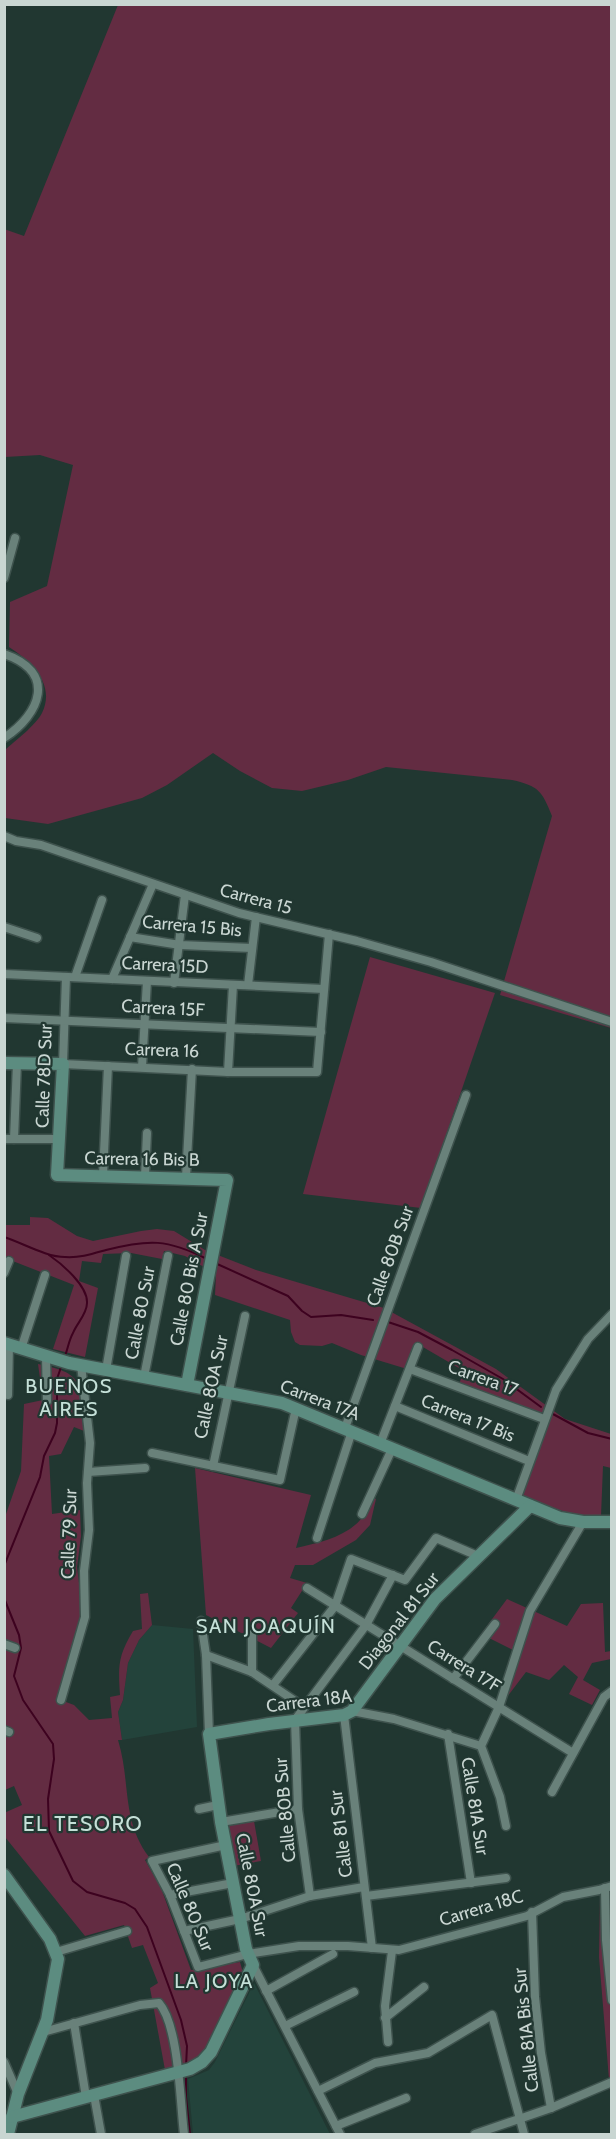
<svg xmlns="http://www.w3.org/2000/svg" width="616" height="2139" font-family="Cabin,sans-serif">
	<rect width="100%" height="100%" fill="#213731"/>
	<!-- built -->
	<g fill="#23433b">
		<path d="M152,1625l41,4 4,98 -75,13 -4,-28 5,-12 5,-37 11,-23z"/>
		<path d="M254,1983l76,151h-137l-5,-55 21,-9 6,-8z"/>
	</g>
	<!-- green -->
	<g fill="#632c42">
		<path d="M118,5h493v1023l-111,-33 52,-179c-10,-25 -13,-30 -40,-36l-126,-13 -38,13 -46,11 -30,-3 -32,-17 -27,-18 -46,32 -25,13 -94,26 -43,-6v-68c10,-9 31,-25 37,-37 14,-29 -11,-52 -33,-66l1,-45 37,-16 26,-121 -33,-10 -35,2 -1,-228 20,7z"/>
		<path d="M370,957l125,36 -74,215 -118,-14z"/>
		<path d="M30,1217l18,1 29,18 16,5 48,-10 16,-2 17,2 31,19 51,20 128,38 112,61 69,50 46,15v34l-8,-2 -2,50h-24l-55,-19 25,-73 -88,-40 5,-13 -48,-28 -9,26 -46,-14 -29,-12 -10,3 -22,-1 -5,-3 -4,-10 -1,-12 -75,-25 1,-21 -31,-18 -21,-5 -2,8 -31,-6 -28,1 -2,9 -19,-2 -3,20 19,7 -13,69 -32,-8 21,-64 -69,-27v-33h25z"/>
		<path d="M38,1364c51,10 41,22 46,67l-10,-4 -13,27 -12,2 3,58 28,-4 1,26 -4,31 4,32 -1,18 -22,82 16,6 15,15 23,-2 -2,-21 10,-2c-2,-29 -2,-39 13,-64l9,-2 -2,-35 8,-1 4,32 -13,15 -11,23 -5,37 -5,12 4,28h-4c13,42 3,80 31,117l-4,3 16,28 30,82 49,-8 3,11 -36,75c-12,14 -25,17 -42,22l-15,-82 8,-5 -15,-38 -11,3 -8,-23 -39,11 -80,-99 -1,-24 18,-8 -8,-19 -9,4v-273l16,-46 3,-67 19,-4z"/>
		<path d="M195,1468l116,27 -15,53c22,-5 50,-11 65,-29 4,-6 7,-15 11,-22l4,2 -6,26 -14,15 -43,25h-18l-5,13 17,5 -16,25 7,5 -27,35 -65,-33z"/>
		<path d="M507,1599l60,27 14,-22 22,-1 2,49 6,-1v8l-19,4 -9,17 17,10 -8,15 -23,-11 9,-17 -14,-12 -15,15 -23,-8 -22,29 17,-47 -40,-20z"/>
		<path d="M254,1821l7,40 -28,5 -7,-40z"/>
		<path d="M610,1896l-1,32h3l-1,176 -12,-147 1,-60z"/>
	</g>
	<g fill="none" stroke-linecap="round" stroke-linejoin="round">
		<!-- stream -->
		<g stroke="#3d021f" stroke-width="2">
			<path d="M4,1237c19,6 42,20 61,20 15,1 27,-3 41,-7 43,-11 61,-11 101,9"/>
			<path d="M49,1255c13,9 39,31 38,48 0,11 -10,20 -14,30 -4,7 -5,15 -8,23"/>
			<path d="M215,1263l73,33 14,15 9,6 30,-2 32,5"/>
			<path d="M388,1322l30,10 34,18 51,29 38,28"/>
			<path d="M551,1413l37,20 24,6"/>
			<path d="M4,1566l36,-89 4,-21 11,-23 2,-10v-44l5,-15"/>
			<path d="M4,1598l15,37 2,13 -7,28 9,24 30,44 1,15 -6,40 1,32 24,50 14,11 38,11 10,6 12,18 34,93 6,26 -1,20"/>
			<path d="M186,2075v22l4,37"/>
		</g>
		<!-- street casing -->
		<g stroke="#3e524d" stroke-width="11">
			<g id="street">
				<path d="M4,578l11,-40"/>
				<path d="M4,654c53,18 37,60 0,84"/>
				<path d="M4,836l12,5 25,4 198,68 118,28 74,21 181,60"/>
				<path d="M4,927l33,11"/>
				<path d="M130,937l50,8 72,3"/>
				<path d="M4,974l320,15"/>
				<path d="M66,977l-3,87 165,8h89l12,-138"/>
				<path d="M75,977l27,-77"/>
				<path d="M112,979l41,-95"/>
				<path d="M174,983l11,-88"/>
				<path d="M248,985l8,-68"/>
				<path d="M4,1018l317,14"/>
				<path d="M142,1067l5,-86"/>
				<path d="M228,1072l5,-87"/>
				<path d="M4,1139h56"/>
				<path d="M14,1139l3,-76"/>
				<path d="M103,1175l5,-109"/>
				<path d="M145,1176l2,-43"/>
				<path d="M186,1177l6,-108"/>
				<path d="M4,1273l5,-12"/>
				<path d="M21,1349l24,-74"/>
				<path d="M46,1357l1,44"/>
				<path d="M410,1369l134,50"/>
				<path d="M106,1370l20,-114"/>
				<path d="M144,1377l24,-121"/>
				<path d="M8,1395l1,-50"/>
				<path d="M395,1406l134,55"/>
				<path d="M345,1428l121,-333"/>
				<path d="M380,1444l38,-97"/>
				<path d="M152,1453l128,27 16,-72"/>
				<path d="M213,1466l32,-150"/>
				<path d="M88,1472l57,-4"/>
				<path d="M516,1500l40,-110 32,-51 24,-25"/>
				<path d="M362,1514l30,-65"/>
				<path d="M317,1538l35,-107"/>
				<path d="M307,1588l266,165"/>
				<path d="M201,1621l5,34 3,79"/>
				<path d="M252,1634v38"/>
				<path d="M4,1644l11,4"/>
				<path d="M206,1655l46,17 52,35"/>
				<path d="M453,1679l42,-55"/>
				<path d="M273,1685l62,-79 16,-47 54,21 31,-42 42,18"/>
				<path d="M61,1700l24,-83 -1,-46 5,-41 -2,-47 3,-40 -9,-78"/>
				<path d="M352,1711l42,8 87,27"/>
				<path d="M344,1715l28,233"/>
				<path d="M4,1730l5,2"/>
				<path d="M448,1734l23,149"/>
				<path d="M552,1792l52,-95 8,-6"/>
				<path d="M199,1809l19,-4"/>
				<path d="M221,1822l77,-13"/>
				<path d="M506,1826l-6,-29 -19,-51 18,-39 31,-96 53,-89"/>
				<path d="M226,1845l-74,16 18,34 28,72 50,-13 51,-8h49l51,4 128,-34 36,-19 36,-7 13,-4"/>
				<path d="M605,1888l1,52 6,60"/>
				<path d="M170,1895l63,-12"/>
				<path d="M310,1896l-12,-87 -3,-89 71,-95 27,-50"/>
				<path d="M366,1896l140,-18"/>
				<path d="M532,1912l3,85 6,56 10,55"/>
				<path d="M184,1931l56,-12 70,-23 54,-9"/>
				<path d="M56,1952l71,-21"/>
				<path d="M253,1965l87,169"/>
				<path d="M266,1991l67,-37"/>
				<path d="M385,2018l39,-31"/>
				<path d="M74,2023l12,74"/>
				<path d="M285,2026l69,-34"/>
				<path d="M43,2032l97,-27 19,-2c20,23 21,99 25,131"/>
				<path d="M388,2042l-3,-36 7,-55"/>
				<path d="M4,2062l14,32"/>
				<path d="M318,2091l57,-28 53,-10 64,-38 32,119"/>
				<path d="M94,2095l7,39"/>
				<path d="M336,2126l70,-28"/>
				<path d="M475,2134l76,-26 61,-26"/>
			</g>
		</g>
		<!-- secondary casing -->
		<g stroke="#3e524d" stroke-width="15">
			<g id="secondary">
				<path d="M4,1063l59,1 -6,111 170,5 -40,205"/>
				<path d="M4,1343l65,20 213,40 278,115 23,4h29"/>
				<path d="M4,1875l46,64 8,20 -11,61 -29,74 -10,40"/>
				<path d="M12,2117l178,-48 12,-7 9,-10 42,-87 -7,-16 -25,-127 -12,-88 60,-10 75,-9 8,-4 83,-112 95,-93"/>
			</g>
		</g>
		<!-- street -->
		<use href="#street" stroke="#69817a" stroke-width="8"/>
		<!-- secondary -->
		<use href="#secondary" stroke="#5c8c80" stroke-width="12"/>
	</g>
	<g text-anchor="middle" stroke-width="4.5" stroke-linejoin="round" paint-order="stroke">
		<!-- street labels -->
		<g font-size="18" fill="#c9d6d2" stroke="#213731">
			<text transform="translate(256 899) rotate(15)" y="6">Carrera 15</text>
			<text transform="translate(192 926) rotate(5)" y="6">Carrera 15 Bis</text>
			<text transform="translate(165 965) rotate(3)" y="6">Carrera 15D</text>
			<text transform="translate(163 1008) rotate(3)" y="6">Carrera 15F</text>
			<text transform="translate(162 1050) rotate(2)" y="6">Carrera 16</text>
			<text transform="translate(44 1076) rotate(-88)" y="6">Calle 78D Sur</text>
			<text transform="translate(142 1159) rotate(1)" y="6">Carrera 16 Bis B</text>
			<text transform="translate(390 1256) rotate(-70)" y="6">Calle 80B Sur</text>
			<text transform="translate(189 1279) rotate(-79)" y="6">Calle 80 Bis A Sur</text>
			<text transform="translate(140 1313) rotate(-79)" y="6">Calle 80 Sur</text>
			<text transform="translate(483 1378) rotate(20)" y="6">Carrera 17</text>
			<text transform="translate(211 1387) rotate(-78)" y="6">Calle 80A Sur</text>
			<text transform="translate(320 1400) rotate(21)" y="6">Carrera 17A</text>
			<text transform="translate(468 1418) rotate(22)" y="6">Carrera 17 Bis</text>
			<text transform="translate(69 1534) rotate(-88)" y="6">Calle 79 Sur</text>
			<text transform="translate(399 1621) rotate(-52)" y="6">Diagonal 81 Sur</text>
			<text transform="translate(464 1666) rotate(32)" y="6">Carrera 17F</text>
			<text transform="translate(309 1701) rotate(-7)" y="6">Carrera 18A</text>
			<text transform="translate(475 1806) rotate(81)" y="6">Calle 81A Sur</text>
			<text transform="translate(285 1810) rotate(-95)" y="6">Calle 80B Sur</text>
			<text transform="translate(341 1834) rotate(-97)" y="6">Calle 81 Sur</text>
			<text transform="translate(252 1885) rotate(79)" y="6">Calle 80A Sur</text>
			<text transform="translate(190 1907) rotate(67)" y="6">Calle 80 Sur</text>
			<text transform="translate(481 1908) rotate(-17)" y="6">Carrera 18C</text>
			<text transform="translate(526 2030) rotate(-96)" y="6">Calle 81A Bis Sur</text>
		</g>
		<!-- neighbourhood labels -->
		<g font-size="20" letter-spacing="1.5" fill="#c5e0d8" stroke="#213731">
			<text x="69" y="1393">BUENOS<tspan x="69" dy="23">AIRES</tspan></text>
			<text x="266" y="1633">SAN JOAQUÍN</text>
			<text x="214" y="1988">LA JOYA</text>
		</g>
		<!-- quarter labels -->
		<g font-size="21" letter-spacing="1.5" fill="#c5e0d8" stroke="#213731">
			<text x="83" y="1831">EL TESORO</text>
		</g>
	</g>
	<!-- border -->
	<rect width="616" height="2139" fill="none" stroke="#c9d6d2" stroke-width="12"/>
</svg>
